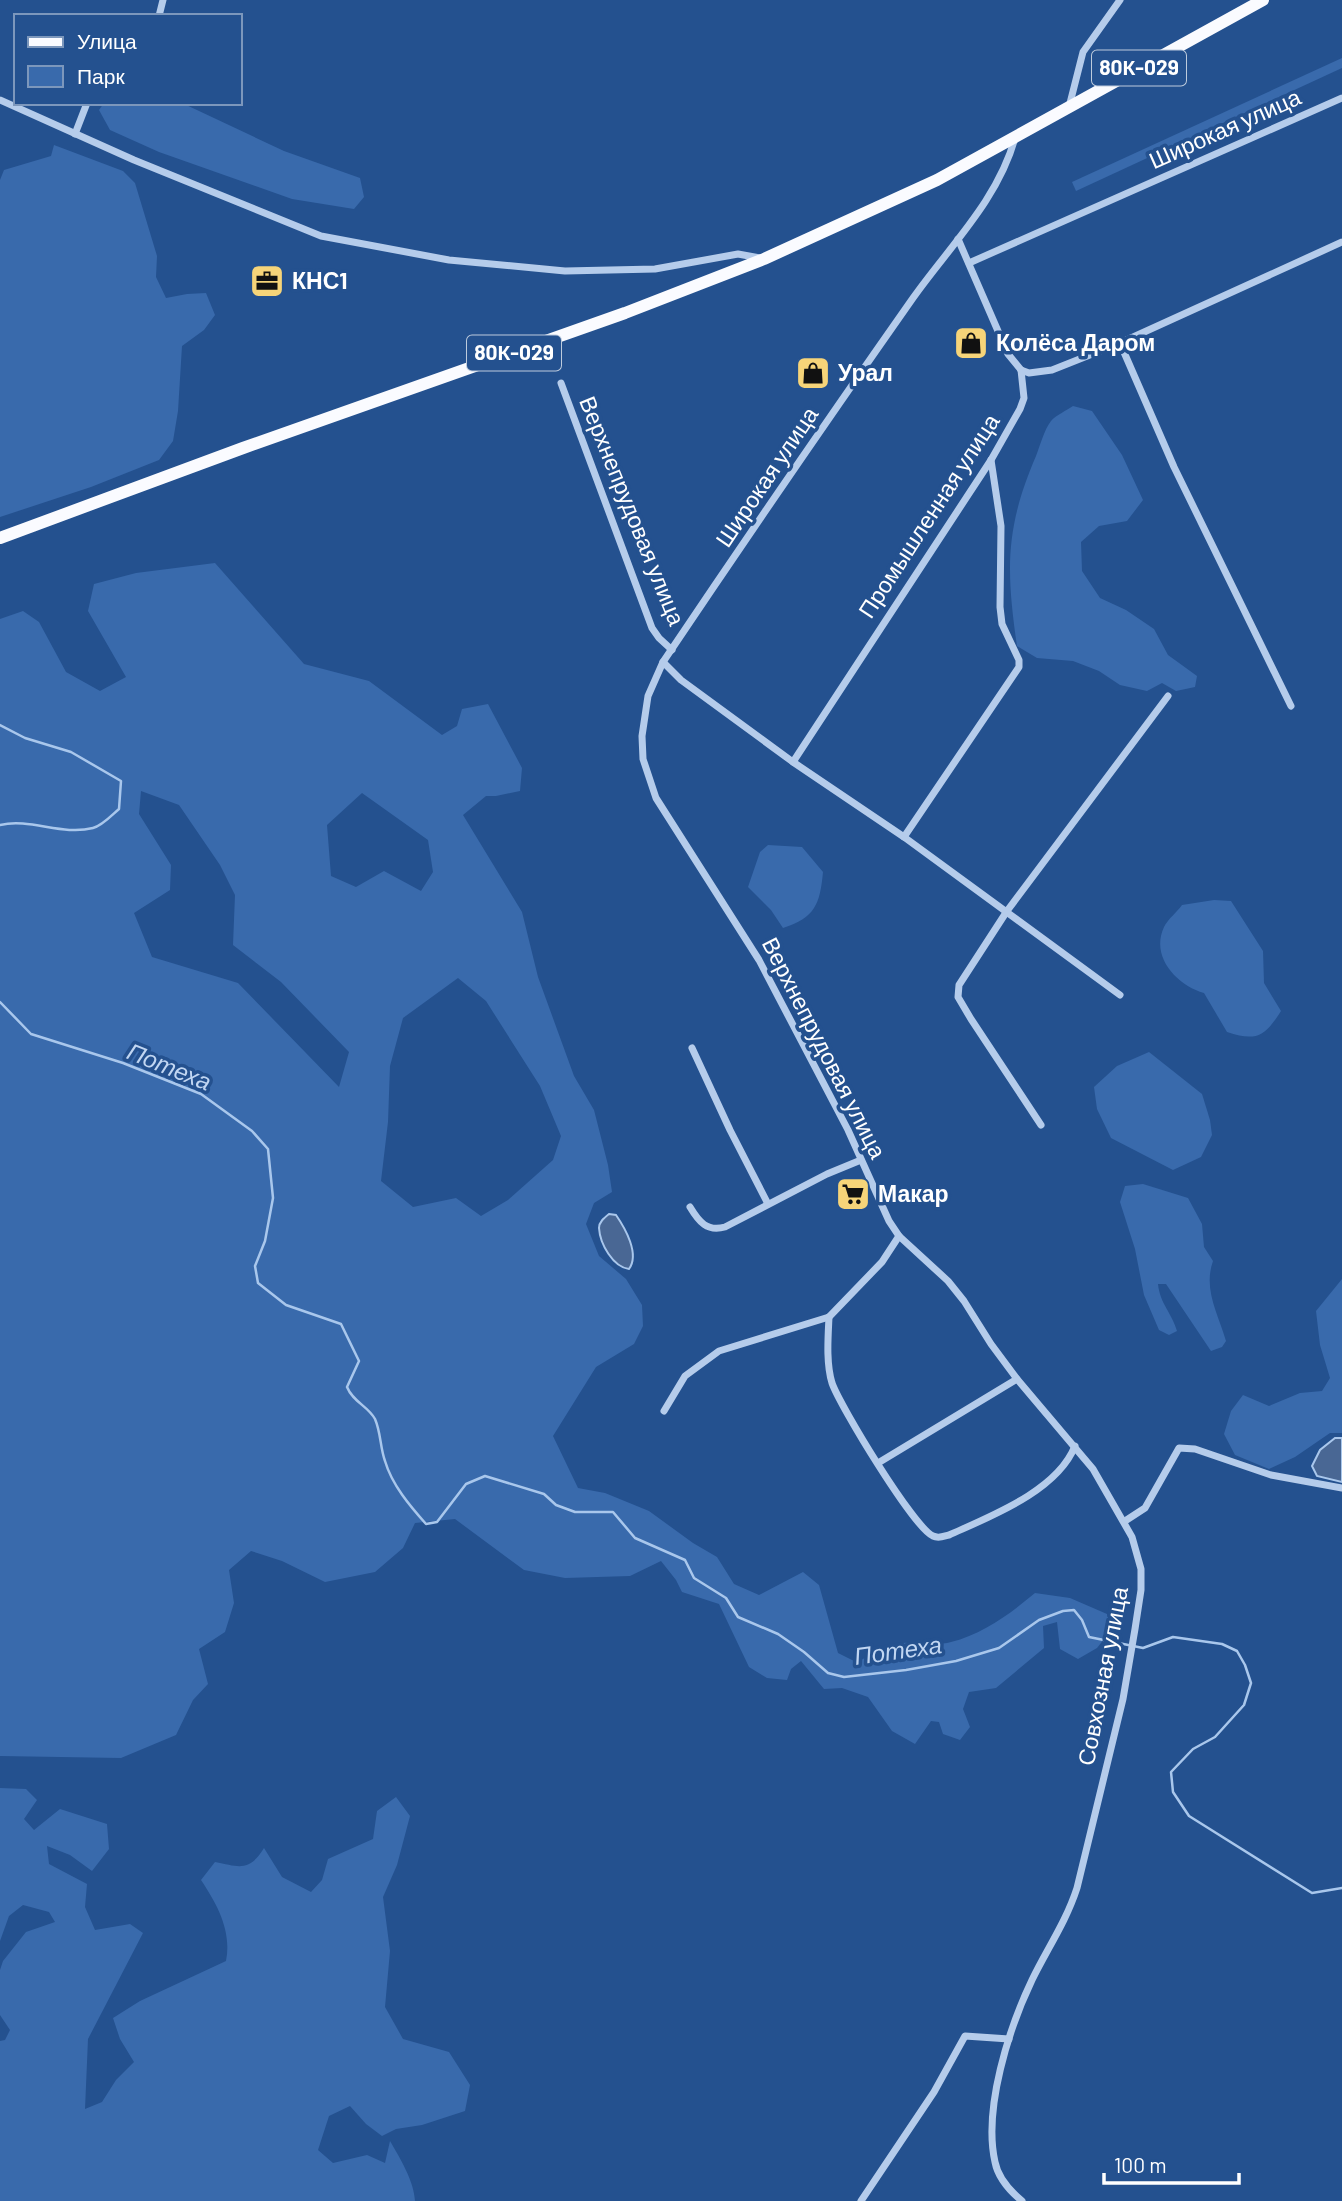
<svg xmlns="http://www.w3.org/2000/svg" width="1342" height="2201" font-family="Barlow,sans-serif">
	<rect width="100%" height="100%" fill="#24518f"/>
	<!-- green -->
	<g fill="#396aac" fill-rule="evenodd">
		<path d="M1342,58v10l-266,123 -4,-9z"/>
		<path d="M104,103h78l102,48 76,27 4,19 -10,12 -62,-10 -133,-47 -49,-22 -11,-20z"/>
		<path d="M54,145l69,26 12,12 22,73 -1,21 10,21 21,-4 19,-1 9,22 -11,15 -22,16 -4,65 -5,30 -14,19 -68,27 -91,30v-337l4,-10 47,-14z"/>
		<path d="M1073,406l19,5 30,44 21,45 -16,21 -28,5 -18,16 1,29 18,27 26,12 28,19 14,26 29,21 -2,11 -19,4 -14,-8 -15,8 -27,-6 -21,-14 -26,-10 -36,-3 -20,-12c-11,-76 -12,-118 19,-190 4,-10 8,-26 15,-35 5,-6 15,-10 22,-15z"/>
		<path d="M215,563l89,101 65,17 73,54 15,-9 5,-17 26,-5 34,64 -2,23 -24,5h-10l-23,19 59,97 16,65 36,99 20,34 14,55 4,27 -18,11 -8,21 13,32 27,23 16,26 1,21 -9,18 -38,23 -43,69 25,52 27,5 44,18 44,32 24,14 17,27 25,11 44,-23 16,13 19,68 18,9c13,-5 27,-15 40,-18 18,-4 37,3 55,-2 32,-8 60,-29 84,-49l35,5 37,16 5,15 -15,19 -19,11 -18,-10 -3,-27 -14,4 1,22 -48,40 -27,4 -6,17 7,18 -10,13 -17,-6 -4,-12 -8,-1 -16,23 -23,-13 -24,-34 -26,-9 -18,1 -23,-28 -10,8 -4,11 -20,-2 -18,-11 -30,-63 -37,-12 -6,-12 -15,-19 -31,15 -65,2 -41,-8 -69,-51 -40,4 -12,25 -28,24 -50,10 -43,-21 -31,-10 -22,19 5,33 -9,29 -26,17 9,35 -15,16 -17,35 -55,23 -121,-2v-1137l23,-8 16,11 27,50 34,19 26,-14 -38,-66 6,-27 42,-11zM141,791l38,14 41,60 15,30 -2,50 48,37 68,70 -10,35 -101,-104 -86,-26 -18,-44 36,-23 1,-25 -32,-51zM362,793l66,47 5,32 -12,19 -37,-20 -28,16 -25,-11 -4,-51zM458,978l28,23 54,85 21,50 -8,24 -45,40 -27,16 -25,-18 -43,9 -32,-26 7,-59 2,-56 13,-48z"/>
		<path d="M768,845l34,2 21,25c-3,32 -8,46 -40,56l-12,-18 -23,-23 12,-35z"/>
		<path d="M1214,900l17,1 32,50 1,32 17,28c-16,25 -24,31 -54,21l-23,-39c-27,-8 -54,-36 -40,-66 4,-8 13,-15 18,-22z"/>
		<path d="M1149,1052l53,42 8,26 2,15 -11,22 -28,13 -62,-32 -14,-29 -3,-22 23,-21z"/>
		<path d="M1143,1184l45,14 14,26 2,23 9,14c-10,28 5,53 13,80l-4,6 -11,4 -45,-67h-8c2,20 14,29 19,47l-8,4 -10,-5 -15,-35 -9,-46 -15,-47 5,-16z"/>
		<path d="M1342,1279v154h-12l-35,24 -26,12 -34,-14 -11,-21 7,-23 12,-16 26,11 31,-13 22,-2 8,-13 -10,-33 -4,-34z"/>
		<path d="M0,1788l26,1 11,11 -13,19 10,11 26,-21 47,15 2,25 -17,22 -22,-16 -23,-9 2,18 38,20 -2,23 10,23 35,-6 13,9 -55,106 -3,70 17,-7 14,-22 18,-18 -14,-23 -7,-21 27,-17 86,-40c6,-30 -9,-57 -25,-81l14,-18c25,5 34,10 49,-14l18,29 29,15 11,-12 6,-21 45,-20 4,-28 19,-14 14,19 -13,49 -14,32 7,54 -5,56 18,32 46,13 21,33 -5,26 -43,14 -26,4 -14,7 -16,-12 -16,-18 -21,10 -11,34 15,13 34,-8 18,8 5,-22c10,17 24,40 25,60h-415v-160l5,-1 5,-10 -10,-15v-45l3,-9 23,-29 29,-10 -6,-10 -26,-7 -14,11 -9,25z"/>
	</g>
	<!-- water -->
	<g fill="#496794" stroke="#a9c7ec" stroke-width="2">
		<path d="M609,1214l7,1c9,13 24,39 13,54 -16,-2 -29,-25 -30,-41 0,-6 5,-10 10,-14z"/>
		<path d="M1335,1438h7v44l-25,-6 -5,-10 8,-16z"/>
	</g>
	<g fill="none" stroke-linecap="round" stroke-linejoin="round">
		<!-- stream -->
		<g stroke="#a9c7ec" stroke-width="2.5">
			<path d="M0,725l25,13 46,14 50,29 -2,28c-7,6 -17,17 -26,19 -31,8 -62,-10 -93,-3"/>
			<path d="M0,1002l31,32 92,29 78,31 51,37 16,18 5,49 -8,43 -10,25 3,17 28,22 55,19 18,37 -12,26c6,15 21,19 28,32 6,14 5,28 10,42 7,24 25,45 41,63l11,-2 29,-38 19,-8 59,18 12,11 19,7h38l22,26 50,22 9,18 32,20 12,19 40,17 26,18 24,21 16,4 62,-7 50,-9 43,-13 40,-28 24,-9 11,-1 8,10 7,17 54,11 30,-11 49,7 15,7 8,14 6,18 -7,22 -29,32 -22,12 -22,23 2,20 16,24 123,77 30,-5"/>
		</g>
		<!-- street -->
		<g stroke="#b5cceb" stroke-width="7">
			<path d="M159,16l4,-16"/>
			<path d="M0,100l134,60 187,76 128,24 116,11 90,-2 83,-15 22,4"/>
			<path d="M1069,107l14,-55 37,-52"/>
			<path d="M75,134l12,-31"/>
			<path d="M1015,138c-17,62 -66,109 -102,160 -85,121 -168,242 -250,364l-15,34 -6,40 1,23 13,39 103,162 89,170 41,91 10,15 49,45 16,20 27,43 26,35 76,90 39,68 9,32v21l-6,39 -12,70 -46,189c-11,34 -30,61 -45,92 -23,48 -49,129 -37,182 3,16 15,29 27,39"/>
			<path d="M958,239l50,115 13,16 8,3 23,-3 68,-27 222,-101"/>
			<path d="M969,263l373,-165"/>
			<path d="M1120,343l54,124 117,239"/>
			<path d="M561,383l91,245 7,10 13,12"/>
			<path d="M663,662l18,18 112,82 198,-302 29,-51 4,-11 -3,-28"/>
			<path d="M793,762l111,75 216,158"/>
			<path d="M904,837l115,-170v-7l-17,-36 -2,-17 1,-81 -10,-66"/>
			<path d="M692,1048l38,82 38,74"/>
			<path d="M1041,1125l-70,-106 -13,-22 1,-12 48,-74 161,-215"/>
			<path d="M690,1207c9,15 17,25 35,20l102,-53 34,-14"/>
			<path d="M829,1317c-1,21 -3,46 3,66 8,23 82,145 101,153 6,3 11,0 16,-1 42,-19 108,-44 126,-89"/>
			<path d="M664,1411l21,-35 34,-25 110,-34 53,-55 17,-26"/>
			<path d="M878,1463l139,-84"/>
			<path d="M1125,1521l20,-13 34,-60 16,1 76,26 71,13"/>
			<path d="M861,2201l73,-109 31,-56 44,3"/>
		</g>
		<!-- primary -->
		<path stroke="#fafbff" stroke-width="12" d="M0,538l243,-90 382,-135 139,-54 173,-79 326,-180"/>
	</g>
	<!-- icons -->
	<defs>
		<g id="office-square" transform="scale(1.75)"><rect x="-9" y="-9" width="18" height="18" rx="4" fill="#f6d479" stroke="#24518f"/><path d="M-6-3h4V-5.5h4V-3h4V5H-6ZM-1-4.5V-3h2v-1.5ZM-6 0V1H6V0Z" fill="#111"/></g>
		<g id="shop-square" transform="scale(1.75)"><rect x="-9" y="-9" width="18" height="18" rx="4" fill="#f6d479" stroke="#24518f"/><path d="M-5-2.5h2.3a2.7 3.5 0 0 1 5.4 0H5L5.5 6h-11ZM-1.5-2.5h3a1.5 2.3 0 0 0-3 0Z" fill="#111"/></g>
		<g id="supermarket-square" transform="scale(1.75)"><rect x="-9" y="-9" width="18" height="18" rx="4" fill="#f6d479" stroke="#24518f"/><path d="M-6-5.5h2.5l.6 2H6L4.5 2H-2.5L-4.4-4H-6ZM-1.5 3.2a1.3 1.3 0 1 0 .1 0ZM3 3.2a1.3 1.3 0 1 0 .1 0Z" fill="#111"/></g>
	</defs>
	<g fill-rule="evenodd">
		<use href="#office-square" x="267" y="281"/>
		<use href="#shop-square" x="971" y="343"/>
		<use href="#shop-square" x="813" y="373"/>
		<use href="#supermarket-square" x="853" y="1194"/>
	</g>
	<g text-anchor="middle" stroke-width="7" stroke-linejoin="round" paint-order="stroke">
		<!-- shield labels -->
		<g fill="#24518f" stroke="#bdcbdd" stroke-width="2">
			<rect x="1092" y="50.5" width="94" height="35" rx="5"/>
			<rect x="467" y="335.5" width="94" height="35" rx="5"/>
		</g>
		<g font-size="21" font-weight="bold" fill="#fff">
			<text x="1139" y="75">80К-029</text>
			<text x="514" y="360">80К-029</text>
		</g>
		<!-- street labels -->
		<g font-size="23" fill="#fff" stroke="#24518f">
			<text transform="translate(1225 129) rotate(-24)" y="8">Широкая улица</text>
			<text transform="translate(767 477) rotate(-56)" y="8">Широкая улица</text>
			<text transform="translate(632 511) rotate(68)" y="8">Верхнепрудовая улица</text>
			<text transform="translate(929 516) rotate(-57)" y="8">Промышленная улица</text>
			<text transform="translate(824 1048) rotate(63)" y="8">Верхнепрудовая улица</text>
			<text transform="translate(1103 1676) rotate(-79)" y="8">Совхозная улица</text>
		</g>
		<!-- poi labels -->
		<g font-size="23" font-weight="bold" fill="#fff" stroke="#24518f" text-anchor="start">
			<text x="292" y="289">КНС1</text>
			<text x="996" y="351">Колёса Даром</text>
			<text x="838" y="381">Урал</text>
			<text x="878" y="1202">Макар</text>
		</g>
		<!-- water labels -->
		<g font-size="24" font-style="italic" fill="#c1d6f2" stroke="#24518f">
			<text transform="translate(169 1067) rotate(22)" y="8">Потеха</text>
			<text transform="translate(898 1651) rotate(-8)" y="8">Потеха</text>
		</g>
	</g>
	<!-- legend -->
	<rect x="14" y="14" width="228" height="91" fill="#24518f" stroke="#7c97bc" stroke-width="2"/>
	<rect x="28" y="37" width="35" height="10" fill="#fafbff" stroke="#7c97bc" stroke-width="2"/>
	<text x="77" y="49" font-size="21" fill="#ffffff">Улица</text>
	<rect x="28" y="66" width="35" height="21" fill="#396aac" stroke="#7c97bc" stroke-width="2"/>
	<text x="77" y="84" font-size="21" fill="#ffffff">Парк</text>
	<!-- scale -->
	<path d="M1104 2173v10h135v-10" fill="none" stroke="#ffffff" stroke-width="3.5"/>
	<text x="1114" y="2173" font-size="21" fill="#ffffff" stroke="#24518f" stroke-width="5" paint-order="stroke">100 m</text>
</svg>
